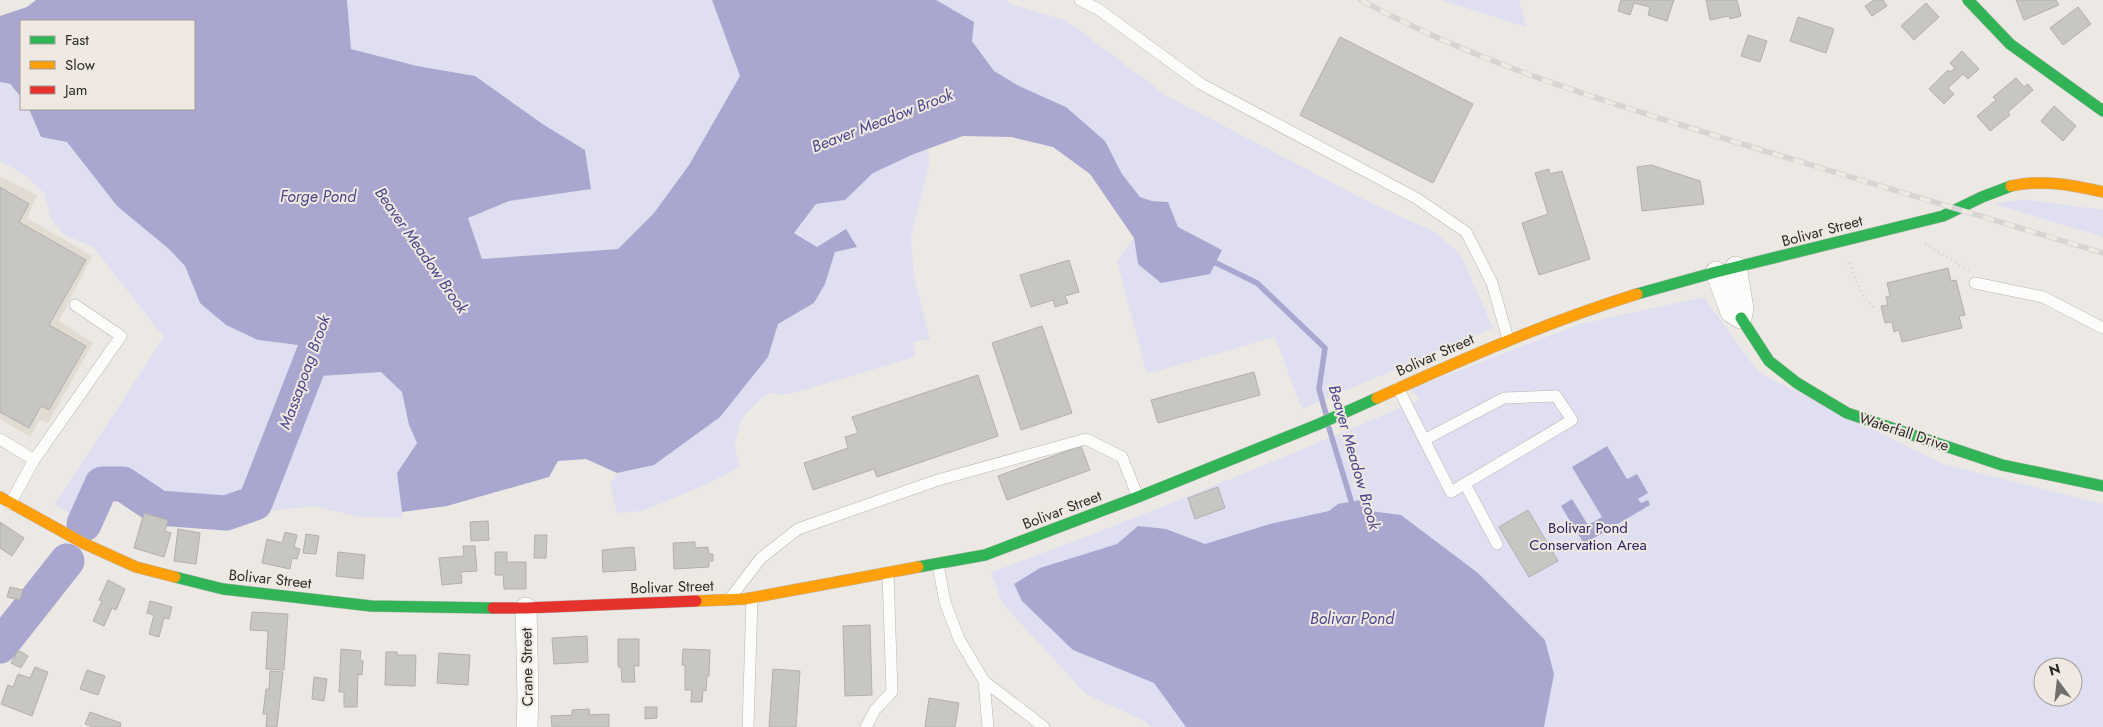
<svg xmlns="http://www.w3.org/2000/svg" width="2103" height="727" font-family="Jost,sans-serif">
	<rect width="100%" height="100%" fill="#ece9e5"/>
	<!-- built -->
	<path fill="#e2dbd2" d="M0,176l37,19 -10,23 65,38 -33,65 34,22 -45,80 -8,-3 -10,17 -30,-18z"/>
	<!-- green -->
	<g fill="#dfdff1" fill-rule="evenodd">
		<path d="M347,0h365l29,76 -52,89 -35,48 -36,36 -136,10 -14,-41 41,-17 82,-12 -47,-64 -69,-49 -58,-10 -66,-17z"/>
		<path d="M936,0h70l5,4 56,17 100,75 202,106 68,31 24,22 32,73 -191,81 -27,-72 -128,37 -30,-113 17,-23 4,26 84,-14 -44,-23 -10,-25 -16,-1 -12,-4 -18,-23 -17,-33 -111,-70 -22,-31z"/>
		<path d="M1441,0h78l7,27z"/>
		<path d="M0,82c15,3 21,12 21,27h8l12,28 26,5 50,64 52,43 16,17 15,37 58,37 40,5 23,31 60,-4 21,20 8,33 7,18 -20,30 6,45 -44,-1 -45,-11 -64,7 -39,8 -70,-13 -36,-16 -12,37 -38,-25 109,-167 -71,-90 -30,-13 -12,-16 -7,-25 -19,-18 -25,-14z"/>
		<path d="M927,149l3,12 -19,77 3,39 16,62 -17,3 2,15 -121,36 -15,2 -6,-2 -9,3 -22,22 -8,28 6,21 -30,16 -68,28 -25,2 -7,-29 7,-11 37,-8 66,-48 48,-60 10,-33 37,-21 10,-19 10,-32 -18,-5 -23,-15 22,-28 29,-4 27,-27z"/>
		<path d="M2023,199l80,11v27l-109,-33z"/>
		<path d="M1704,297l55,76 184,91 160,40v223h-952l-7,-6 -58,-27 -84,-91 -11,-31c145,-52 286,-112 428,-172l-8,-11 169,-65zM2043,667h30v30h-30z"/>
	</g>
	<!-- water -->
	<g fill="#a9a7cf">
		<path d="M36,0h311l4,49 66,17 58,10 69,49 41,25 6,39 -82,12 -41,17 14,41 136,-10 36,-36 35,-48 51,-89 -28,-76h224l38,22 -2,19 22,30 25,15 47,21 39,34 17,33 18,23 12,4 16,1 10,25 44,23 -12,24 -49,9 -23,-19 -4,-26 -44,-64 -37,-27 -42,-10 -48,-1 -49,18 -41,19 -28,27 -29,4 -22,29 23,14 29,-18 11,18 -22,5 -10,32 -11,19 -36,21 -10,33 -48,60 -66,48 -37,8 -31,-14 -28,2 -9,16 -102,29 -45,6 -5,-39 20,-30 -8,-18 -7,-33 -21,-20 -60,4 -23,-31 -40,-5 -32,-15 -26,-22 -15,-37 -16,-17 -52,-43 -50,-64 -26,-5 -12,-28h165v-88h-173v76l-11,-13 -10,-2v-66l27,-9z"/>
		<path d="M1607,446l20,33 10,-5 11,19 -10,6 3,4 7,-3 2,5 -66,39 -23,-38 11,-7 16,26 14,-8 -30,-50z"/>
		<path d="M1360,500l10,11 31,4 77,58 67,67 9,34 -10,53h-358l-32,-44 -81,-33 -51,-49 -8,-17 26,-16 77,-24 21,-18 28,3 39,15 65,-20 59,-13 9,-7z"/>
	</g>
	<g fill="none" stroke-linecap="round" stroke-linejoin="round">
		<!-- stream -->
		<g stroke="#a9a7cf" stroke-width="5.5">
			<path d="M1210,260l47,23 68,65 -6,41 7,25"/>
			<path d="M1329,428l24,79"/>
		</g>
		<!-- river -->
		<g stroke="#a9a7cf" stroke-width="35">
			<path d="M84,524l18,-40h21l36,24 67,5 29,-10 70,-179 1,-8"/>
			<path d="M0,646l67,-85"/>
		</g>
	</g>
	<!-- building -->
	<g fill="#c8c6c3" stroke="#b2b0ad">
		<path d="M1621,0h53l-7,21 -19,-6 2,-8 -16,-4 -4,12 -12,-4z"/>
		<path d="M1706,0h31l4,16 -11,3 -1,-3 -19,4z"/>
		<path d="M1874,0h9l4,6 -15,10 -7,-10z"/>
		<path d="M2016,0h40l3,5 -35,15z"/>
		<path d="M1926,3l13,14 -25,23 -13,-14z"/>
		<path d="M2078,7l13,17 -28,21 -13,-17z"/>
		<path d="M1798,17l36,12 -8,24 -36,-12z"/>
		<path d="M1748,35l19,6 -7,21 -19,-6z"/>
		<path d="M1340,37l133,67 -40,79 -133,-68z"/>
		<path d="M1962,51l17,18 -11,10 -5,-5 -15,14 6,6 -10,10 -15,-15 19,-19 2,2 5,-4 -5,-5z"/>
		<path d="M2016,78l8,9 4,-3 5,6 -25,22 2,3 -20,16 -13,-15 19,-16 -3,-3z"/>
		<path d="M2054,106l22,20 -13,15 -22,-20z"/>
		<path d="M1651,165l49,16 4,23 -62,7 -5,-44z"/>
		<path d="M1549,169l1,5 12,-3 28,88 -51,16 -17,-52 26,-9 -13,-41z"/>
		<path d="M0,187l29,17 -10,18 67,38 -37,65 37,21 -37,64 -8,-4 -12,22 -29,-16z"/>
		<path d="M1069,260l10,32 -14,4 3,7 -13,4 -2,-7 -22,7 -11,-32z"/>
		<path d="M1948,268l3,13 5,-1 9,35 -6,1 3,12 -60,14 -3,-12 -5,2 -2,-10 -7,1 -4,-17 7,-1 -2,-8 4,-1 -3,-13z"/>
		<path d="M1042,326l30,87 -51,17 -29,-87z"/>
		<path d="M1254,372l6,23 -102,28 -7,-23z"/>
		<path d="M978,375l20,61 -121,41 -3,-8 -61,21 -9,-27 44,-15 -3,-11 13,-4 -6,-16z"/>
		<path d="M1081,446l9,24 -83,30 -9,-24z"/>
		<path d="M1218,487l7,21 -30,11 -7,-21z"/>
		<path d="M1528,510l30,51 -29,16 -30,-50z"/>
		<path d="M144,513l24,7 -3,11 6,2 -7,24 -30,-9z"/>
		<path d="M488,521l1,19 -18,1 -1,-19z"/>
		<path d="M0,522l24,16 -12,18 -12,-8z"/>
		<path d="M178,529l22,4 -4,31 -22,-3z"/>
		<path d="M285,532l12,3 -3,12 6,2 -3,10 -5,-1 -2,11 -28,-6 5,-24 15,4z"/>
		<path d="M306,534l13,2 -3,18 -13,-1z"/>
		<path d="M535,535h12l-1,23h-12z"/>
		<path d="M695,542v6l13,-1 1,7h4v7h-4v6l-35,2 -1,-26z"/>
		<path d="M463,546h12l2,25 -16,1 1,11 -20,2 -3,-27 25,-2z"/>
		<path d="M634,547l2,23 -33,2 -1,-22z"/>
		<path d="M338,552l27,3 -2,24 -27,-3z"/>
		<path d="M495,552h12v10h19v27h-22l-1,-14h-8z"/>
		<path d="M108,580l17,9 -9,21 -4,-2 -8,18 -11,-5 9,-20 -3,-1z"/>
		<path d="M10,587l13,3 -3,10 -13,-3z"/>
		<path d="M150,601l22,6 -3,12 -5,-1 -5,19 -10,-3 5,-19 -7,-2z"/>
		<path d="M252,612l36,2 -4,56 -18,-1 2,-38 -18,-1z"/>
		<path d="M870,625l2,70 -27,1 -2,-70z"/>
		<path d="M587,636l1,26 -34,2 -2,-26z"/>
		<path d="M618,639h21v27h-5l1,16h-13l-1,-15h-3z"/>
		<path d="M341,649l20,2 -1,9 3,1 -1,14 -4,-1 -1,33h-13v-15h-5z"/>
		<path d="M683,649l27,1 -1,26h-2l-1,15 -3,-1 -1,12h-11l1,-12h-7v-25h-3z"/>
		<path d="M18,650l10,6 -7,12 -10,-5z"/>
		<path d="M386,652h11v3h19l-1,31 -30,-1z"/>
		<path d="M439,653l31,2 -2,30 -31,-2z"/>
		<path d="M35,667l13,5 -16,44 -31,-12 7,-19 5,2 5,-13 12,4z"/>
		<path d="M773,669l27,2 -4,56h-27z"/>
		<path d="M87,670l18,6 -7,19 -18,-6z"/>
		<path d="M270,671l13,1 -6,55h-11l1,-13h-4l3,-25h3z"/>
		<path d="M314,677l13,2 -3,22 -12,-2z"/>
		<path d="M929,698l30,5 -4,24h-30z"/>
		<path d="M645,707h12v11l-12,1z"/>
		<path d="M589,709l1,6 19,-1v13h-57l-1,-11 21,-1v-5z"/>
		<path d="M90,712l31,11 -1,4h-27l-8,-3z"/>
	</g>
	<g fill="none" stroke-linecap="round" stroke-linejoin="round">
		<!-- lane casing -->
		<g stroke="#b8b6b3" stroke-width="12">
			<g id="lane">
				<path d="M1080,0l18,9 103,75 215,114 50,34 26,51 16,56"/>
				<path d="M1975,283l68,14 60,31"/>
				<path d="M1398,388c18,35 35,70 53,104l121,-72 -16,-24 -52,2 -80,42"/>
				<path d="M0,439l34,21 -24,44"/>
				<path d="M34,460l87,-124 -46,-31"/>
				<path d="M1465,484l32,60"/>
				<path d="M938,565l7,37 14,37 25,42 60,46"/>
				<path d="M731,597l30,-39 37,-29 140,-49 148,-41 36,18 16,40"/>
				<path d="M984,681l4,46"/>
				<path d="M748,727l4,-129"/>
				<path d="M866,727l9,-17 17,-18 -4,-119"/>
			</g>
		</g>
		<!-- street casing -->
		<g stroke="#b8b6b3" stroke-width="22">
			<g id="street">
				<path d="M1716,272l15,40 10,6 2,-9 -7,-42"/>
				<path d="M526,608l2,89 -1,30"/>
			</g>
		</g>
		<!-- fast casing -->
		<g stroke="#b8b6b3" stroke-width="12">
			<g id="fast">
				<path d="M1968,0l42,44 93,67"/>
				<path d="M1637,294l79,-22 227,-56 39,-19 29,-11"/>
				<path d="M1741,318l28,43 28,22 50,30 155,52 101,21"/>
				<path d="M918,567l67,-12 153,-58 181,-73 58,-26"/>
				<path d="M175,577l48,12 148,17 122,2"/>
			</g>
		</g>
		<!-- slow casing -->
		<g stroke="#b8b6b3" stroke-width="12">
			<g id="slow">
				<path d="M2011,186c31,-7 61,-1 92,6"/>
				<path d="M1377,398c86,-39 170,-76 260,-104"/>
				<path d="M0,497l83,46 53,24 39,10"/>
				<path d="M696,601l49,-2 173,-32"/>
			</g>
		</g>
		<!-- jam casing -->
		<g stroke="#b8b6b3" stroke-width="12">
			<path id="jam" d="M493,608h33l170,-7"/>
		</g>
		<!-- path -->
		<g stroke="#d2d2d1" stroke-width="3" stroke-dasharray="1 4" stroke-linecap="butt">
			<path d="M1925,244l44,26"/>
			<path d="M1849,263c7,16 11,36 26,45"/>
		</g>
		<!-- lane -->
		<use href="#lane" stroke="#fcfcfb" stroke-width="11"/>
		<!-- street -->
		<use href="#street" stroke="#fcfcfb" stroke-width="21"/>
		<!-- fast -->
		<use href="#fast" stroke="#30b455" stroke-width="11"/>
		<!-- slow -->
		<use href="#slow" stroke="#ff9f0a" stroke-width="11"/>
		<!-- jam -->
		<use href="#jam" stroke="#e5322d" stroke-width="11"/>
		<!-- rail casing -->
		<g stroke="#d6d5d4" stroke-width="5.5">
			<path id="rail" d="M1361,0c110,60 230,97 349,134 131,41 262,79 393,119"/>
		</g>
		<!-- rail -->
		<use href="#rail" stroke="#efe9e2" stroke-width="4" stroke-dasharray="11" stroke-linecap="butt"/>
	</g>
	<g text-anchor="middle" stroke-width="4" stroke-linejoin="round" paint-order="stroke">
		<!-- street labels -->
		<g font-size="15" fill="#2e2c29" stroke="#efe9e2">
			<text transform="translate(1822 231) rotate(-15)" y="5">Bolivar Street</text>
			<text transform="translate(1435 355) rotate(-24)" y="5">Bolivar Street</text>
			<text transform="translate(1904 432) rotate(18)" y="5">Waterfall Drive</text>
			<text transform="translate(1062 510) rotate(-21)" y="5">Bolivar Street</text>
			<text transform="translate(270 579) rotate(6)" y="5">Bolivar Street</text>
			<text transform="translate(672 587) rotate(-2)" y="5">Bolivar Street</text>
			<text transform="translate(527 667) rotate(-91)" y="5">Crane Street</text>
		</g>
		<!-- park labels -->
		<g font-size="15" fill="#2d2267" stroke="#efe9e2">
			<text x="1588" y="533">Bolivar Pond<tspan x="1588" dy="17">Conservation Area</tspan></text>
		</g>
		<!-- water labels -->
		<g font-size="16" font-style="italic" fill="#4b458e" stroke="#efe9e2">
			<text transform="translate(882 120) rotate(-21)" y="6">Beaver Meadow Brook</text>
			<text x="318" y="202">Forge Pond</text>
			<text transform="translate(422 250) rotate(55)" y="6">Beaver Meadow Brook</text>
			<text transform="translate(304 372) rotate(-70)" y="6">Massapoag Brook</text>
			<text transform="translate(1355 457) rotate(74)" y="6">Beaver Meadow Brook</text>
			<text x="1352" y="624">Bolivar Pond</text>
		</g>
	</g>
	<!-- legend -->
	<rect x="20" y="20" width="175" height="90" fill="#efe9e2" stroke="#a29d98"/>
	<rect x="30" y="36" width="25" height="8" fill="#30b455" stroke="#a29d98"/>
	<text x="65" y="45" font-size="15" fill="#2e2c29">Fast</text>
	<rect x="30" y="61" width="25" height="8" fill="#ff9f0a" stroke="#a29d98"/>
	<text x="65" y="70" font-size="15" fill="#2e2c29">Slow</text>
	<rect x="30" y="86" width="25" height="8" fill="#e5322d" stroke="#a29d98"/>
	<text x="65" y="95" font-size="15" fill="#2e2c29">Jam</text>
	<!-- north arrow -->
	<g transform="translate(2058 682) rotate(345)"><circle r="24" fill="#efe9e2" stroke="#a29d98"/>
	<path d="M0-4L9 19L0 12L-9 19Z" fill="#706e6b"/>
	<text y="-8" font-size="14" font-weight="bold" text-anchor="middle" fill="#2e2c29">N</text>
	</g>
</svg>
